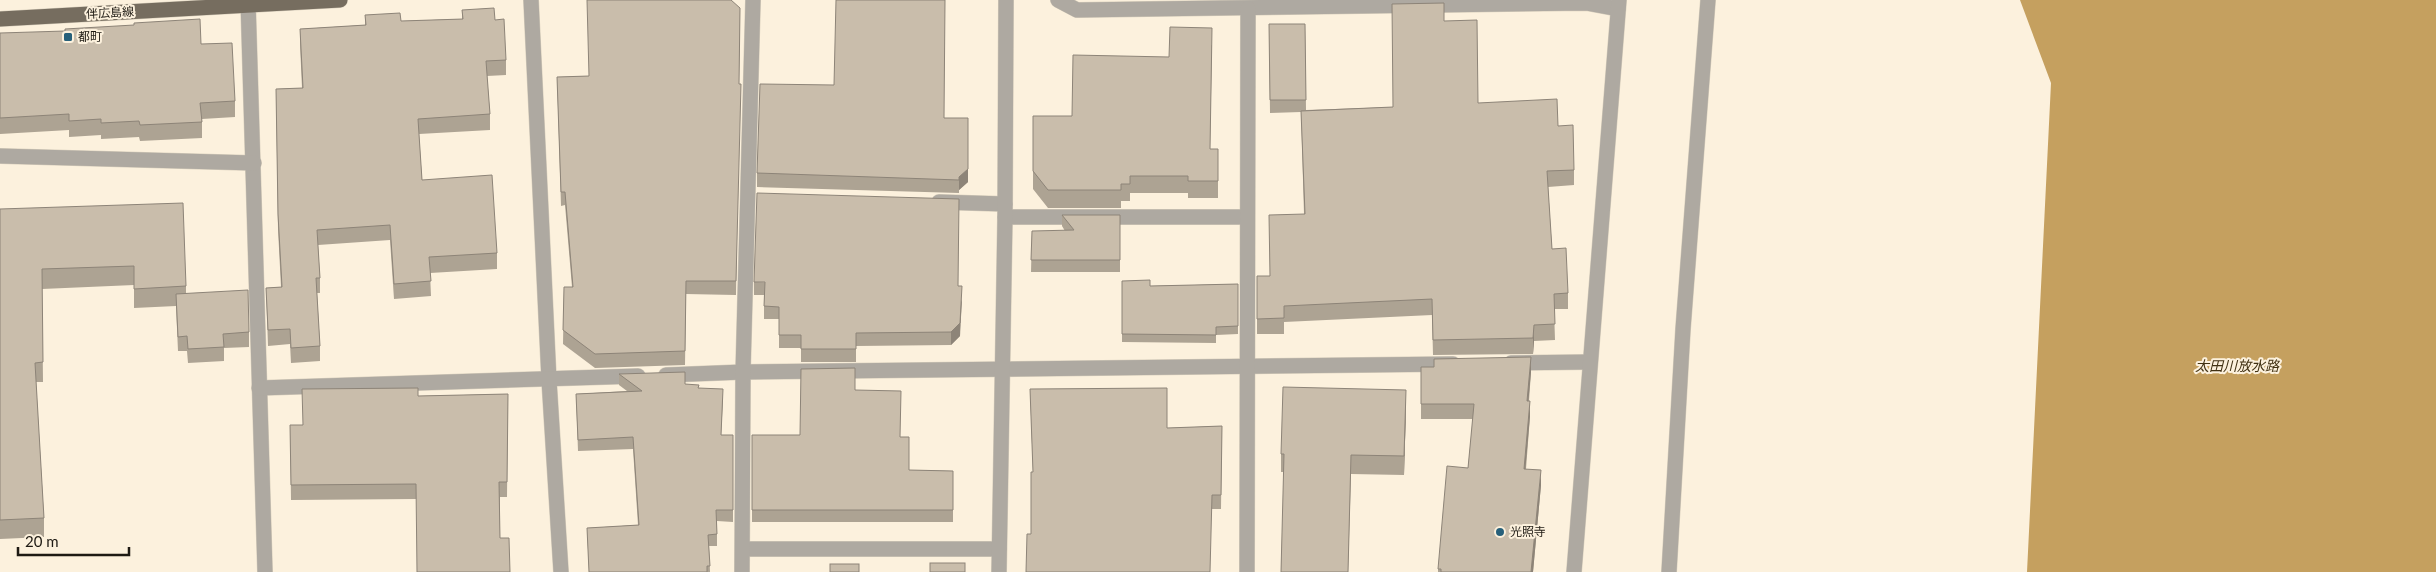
<svg xmlns="http://www.w3.org/2000/svg" width="2436" height="572" font-family="Lato,'Noto Sans JP',sans-serif">
	<rect width="100%" height="100%" fill="#fcf1dd"/>
	<!-- water -->
	<path fill="#c5a05f" d="M2020,0h416v572h-409l24,-489z"/>
	<g fill="none" stroke-linecap="round" stroke-linejoin="round">
		<!-- minor casing -->
		<g stroke="#d8cfbd" stroke-width="16">
			<g id="minor">
				<path d="M248,0l17,572"/>
				<path d="M531,0l18,380 12,192"/>
				<path d="M1058,0l19,10 509,-7 32,6"/>
				<path d="M0,156l254,7"/>
				<path d="M939,202l66,2"/>
				<path d="M1005,217h242"/>
				<path d="M1511,363l78,-1"/>
				<path d="M666,375l77,-3 710,-8"/>
				<path d="M259,388l379,-12"/>
				<path d="M743,549h256"/>
				<path d="M742,572l1,-200 10,-372"/>
				<path d="M999,572l6,-355 1,-217"/>
				<path d="M1247,572l1,-563"/>
				<path d="M1574,572l45,-572"/>
				<path d="M1669,572l14,-243 25,-329"/>
			</g>
		</g>
		<!-- major casing -->
		<g stroke="#d8cfbd" stroke-width="16">
			<path id="major" d="M0,19l340,-19"/>
		</g>
		<!-- minor -->
		<use href="#minor" stroke="#aea9a1" stroke-width="15"/>
		<!-- major -->
		<use href="#major" stroke="#766d5f" stroke-width="15"/>
	</g>
	<!-- wall -->
	<g fill="#ada393">
		<path d="M740,8l-4,287 -50,-1 -1,71 -90,3 -32,-24 1,-57h8l-7,-82 -4,1 -4,-129 32,-1z"/>
		<path d="M462,10l33,10 11,40v15l-19,1 3,38v16l-71,4 3,46 75,73v16l-67,4 1,23 -37,3 -4,-59 -72,5 2,33v15h-3l3,53v15l-29,2 -1,-19 -22,2 -2,-58 15,-1 -3,-58 -2,-140 26,-1 -2,-44v-15l65,-4v-10l36,6 61,-2z"/>
		<path d="M1444,21l34,82 80,23 16,44v15l-26,2 4,62 16,44v16h-14l1,31 -21,1 -1,13 -100,1 -1,-40 -148,7v12h-27v-58h13l34,-62 -3,-102 -31,1 -1,-89h36l1,86 87,-3z"/>
		<path d="M0,33l201,11 34,57v16l-33,2v19l-62,3 -1,-4 -38,2v-4l-32,2v-7l-69,4z"/>
		<path d="M1212,45l-2,104h8v49h-30v-5h-58v8h-9v7h-73l-15,-19v-73h39l97,-59z"/>
		<path d="M944,118l24,64 -9,8v3l-202,-6v-14z"/>
		<path d="M0,209l186,77v7l63,39v15l-25,1v13l-36,2 -1,-12h-9l-2,-45 -42,2v-23l-92,4 1,93h-7l8,136v19l-44,2z"/>
		<path d="M1062,215h58v57h-89l1,-41h33l-3,-5z"/>
		<path d="M1122,281l28,5 88,-2v50l-22,1v8l-94,-1z"/>
		<path d="M754,282l204,4 2,50 -9,9 -95,1v16h-55v-14h-22v-29h-15v-24h-10z"/>
		<path d="M1421,367l110,5 -2,29 1,15 -4,53 15,16 -8,87h-95v-3l30,-101 5,-49h-52z"/>
		<path d="M619,374l66,10 14,4 24,12 -2,35h12v87l-16,-1v25h-8l1,26h-121l-2,-44 51,-3 -5,-76 -55,2 -2,-57 51,-3 -8,-6z"/>
		<path d="M1030,389l137,39 55,-2 -1,83h-9l-181,25 2,-62z"/>
		<path d="M855,390l45,47 9,33 44,1v51h-201v-87h48z"/>
		<path d="M508,394l-1,103h-7v41l10,34 -94,-73 -125,1 -1,-75h12l116,-29z"/>
		<path d="M1406,409l-2,66 -53,-1 -3,98h-67l3,-100h-3v-18z"/>
	</g>
	<!-- shaded-wall -->
	<g fill="#8d8478">
		<path d="M968,118v64l-9,8v-13z"/>
		<path d="M962,299l-2,37 -9,9v-13z"/>
		<path d="M1534,325v16l-1,13v-16z"/>
		<path d="M1531,357v15l-4,44v-15z"/>
		<path d="M1406,390v19l-2,66v-19z"/>
		<path d="M1530,401v15l-6,68v-15z"/>
		<path d="M1541,470v15l-8,87h-2z"/>
	</g>
	<!-- building -->
	<g fill="#c9bdab" stroke="#8d8478">
		<path d="M587,0h144l9,8 -1,76h2l-5,197h-50l-1,70 -90,3 -32,-24 1,-43h9l-8,-95h-4l-4,-115 32,-1z"/>
		<path d="M836,0h109l-1,118h24v51l-9,8v3l-202,-7 3,-89 74,1z"/>
		<path d="M1444,3v18l33,-1 1,83 79,-4 1,27 15,-1 1,45 -27,1 5,78 14,-1 2,45 -14,1 1,30 -21,1 -1,13 -100,2 -1,-41 -148,7v12l-27,1v-43h13l-1,-61 36,-1 -4,-103 92,-4 -1,-103z"/>
		<path d="M494,8l1,12 9,-1 2,41 -20,1 4,53 -72,5 4,61 70,-5 5,78 -68,4 2,24 -37,3 -4,-59 -73,5 3,48h-4l4,68 -29,2 -1,-19 -22,1 -2,-42 16,-1 -4,-73 -2,-125 27,-1 -3,-59 66,-4 -1,-10 35,-2 1,8 62,-2 -1,-9z"/>
		<path d="M200,19l1,25 31,-1 3,58 -35,2 2,19 -62,3 -1,-4 -38,2v-4l-32,2v-7l-69,4v-85l65,-2v-2l69,-4v-2z"/>
		<path d="M1269,24h36l1,76h-36z"/>
		<path d="M1170,27l42,1 -2,121h8v32h-30v-5h-58v8h-9v6h-73l-15,-19v-55h39l1,-61 96,2z"/>
		<path d="M757,193l202,6 -1,87h4l-2,37 -9,9 -95,1v16h-55v-14h-22v-28l-15,-1 1,-24h-11z"/>
		<path d="M183,203l3,83 -52,3v-23l-92,3 1,93 -8,1 9,155 -44,2v-311z"/>
		<path d="M1062,215h58v45h-89l1,-29 42,-1z"/>
		<path d="M1150,280v6l88,-2v42l-22,1v8l-94,-1v-53z"/>
		<path d="M248,290l1,42 -26,2 1,13 -36,2 -1,-13 -9,1 -2,-43z"/>
		<path d="M1531,357l-4,44h3l-6,68 17,1 -10,102h-90v-3h-3l9,-103 21,2 6,-64h-53v-37h13v-8z"/>
		<path d="M855,368v22l46,1 -1,46h9v33l44,1v39h-201v-75h48l1,-66z"/>
		<path d="M685,372v12l14,1 -1,3 25,1 -2,46h12v75h-17l1,24 -9,1 2,31h-3v6h-118l-2,-44 52,-3 -6,-88 -55,3 -2,-46 66,-3 -23,-17z"/>
		<path d="M1283,387l123,3 -2,66 -53,-1 -3,117h-67l3,-118h-3z"/>
		<path d="M418,388v8l90,-2 -1,88h-8l1,56h9l1,34h-93l-1,-88 -125,1 -1,-60h13l-1,-36z"/>
		<path d="M1167,388v40l55,-2 -1,69h-9l-2,77h-184l1,-38h4v-62h2l-3,-83z"/>
		<rect x="930" y="563" width="35" height="9"/>
		<rect x="830" y="564" width="29" height="8"/>
	</g>
	<!-- markers -->
	<g fill="#27607a" stroke="#fcf1dd" stroke-width="2">
		<rect x="63" y="32" width="10" height="10" rx="2.5"/>
		<circle cx="1500" cy="532" r="5"/>
	</g>
	<g text-anchor="middle" stroke-width="4" stroke-linejoin="round" paint-order="stroke">
		<!-- street labels -->
		<g font-size="12" fill="#1e1a13" stroke="#fcf1dd">
			<text transform="translate(110 13) rotate(-3)" y="4">伴広島線</text>
		</g>
		<!-- poi labels -->
		<g font-size="12" fill="#1e1a13" stroke="#fcf1dd" text-anchor="start">
			<text x="78" y="41">都町</text>
			<text x="1510" y="536">光照寺</text>
		</g>
		<!-- water labels -->
		<g font-size="14" font-style="italic" fill="#413113" stroke="#fcf1dd">
			<text x="2237" y="371">太田川放水路</text>
		</g>
	</g>
	<!-- scale -->
	<path d="M18 547v8h111v-8" fill="none" stroke="#1e1a13" stroke-width="2.5"/>
	<text x="25" y="547" font-size="15" fill="#1e1a13" stroke="#fcf1dd" stroke-width="4" paint-order="stroke">20 m</text>
</svg>
